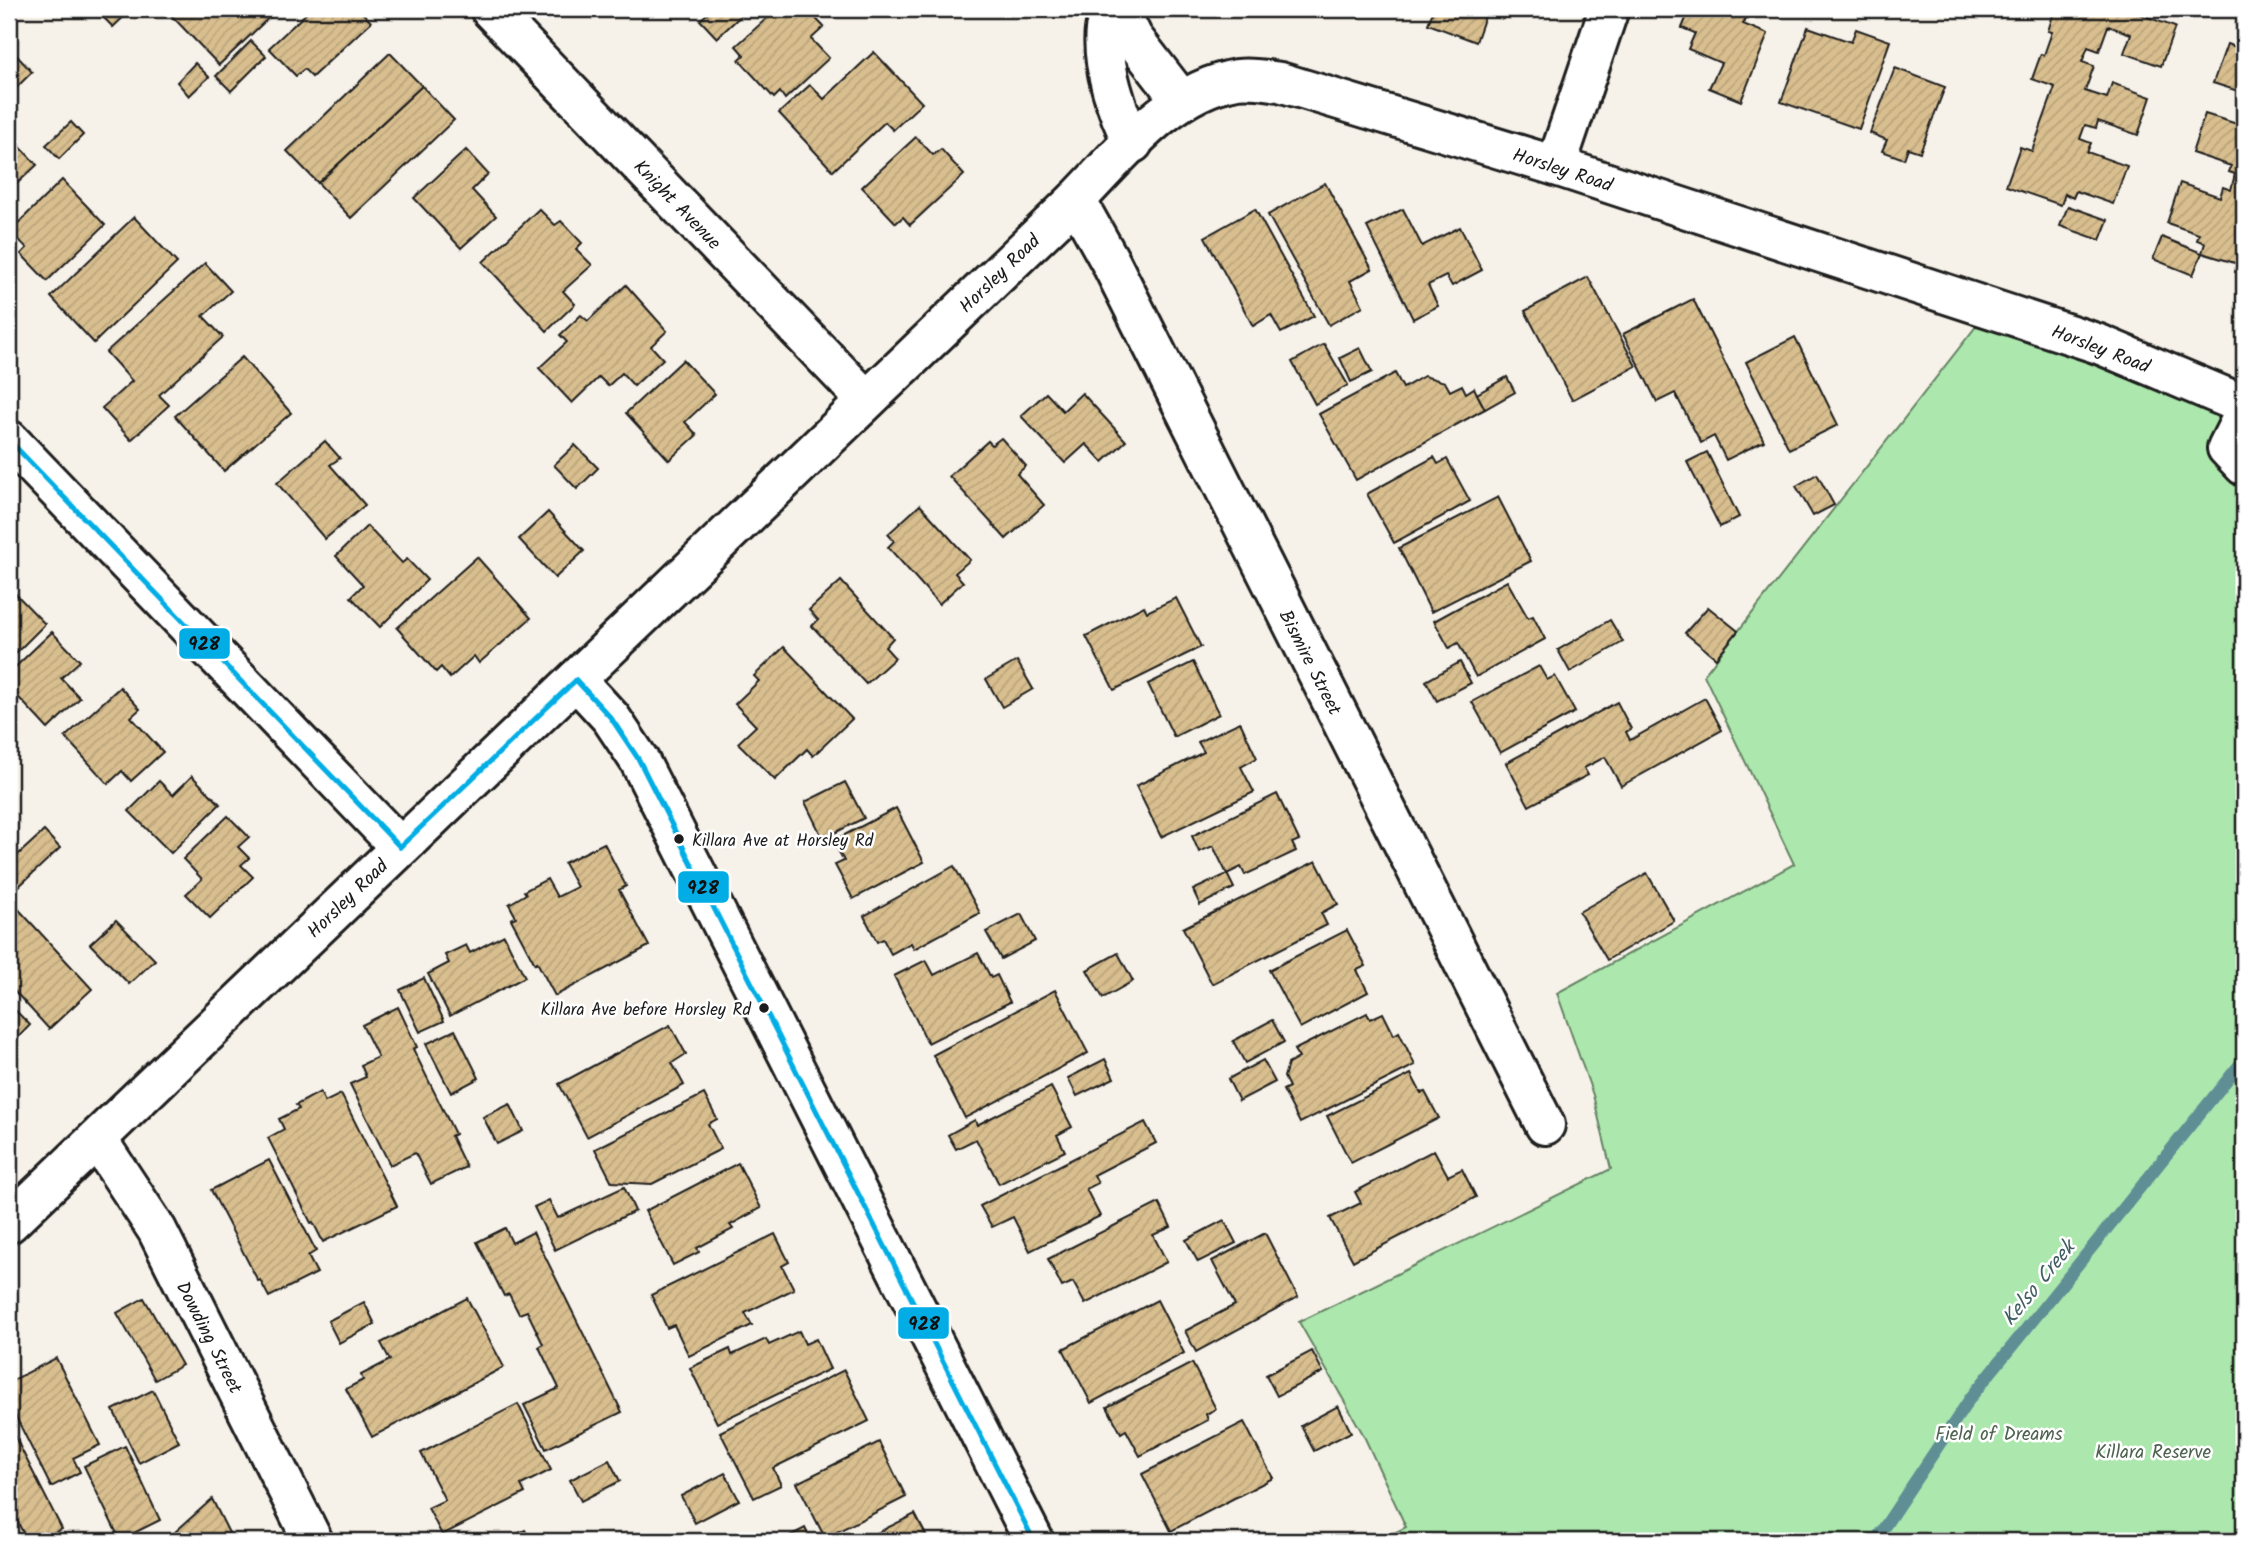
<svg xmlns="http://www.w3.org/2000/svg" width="2253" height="1550" font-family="Kalam,sans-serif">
	<defs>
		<pattern id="building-hatch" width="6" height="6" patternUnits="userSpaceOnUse" patternTransform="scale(1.75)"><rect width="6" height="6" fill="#d9bf8f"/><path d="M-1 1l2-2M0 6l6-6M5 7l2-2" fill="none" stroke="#baa47b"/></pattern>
	</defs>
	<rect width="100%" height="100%" fill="#f7f2e9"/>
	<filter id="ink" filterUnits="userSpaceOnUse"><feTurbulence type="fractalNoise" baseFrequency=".0143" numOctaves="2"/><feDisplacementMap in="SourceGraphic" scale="14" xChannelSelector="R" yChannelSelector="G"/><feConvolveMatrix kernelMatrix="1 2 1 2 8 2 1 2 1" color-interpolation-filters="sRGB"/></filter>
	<g filter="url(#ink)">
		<!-- park -->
		<path fill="#ace8ad" stroke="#648264" stroke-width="2" d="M1981,320l263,105v1116h-865l27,-14 -43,-93 -64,-112 312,-153 -18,-74 -36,-102 237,-129 -90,-189z"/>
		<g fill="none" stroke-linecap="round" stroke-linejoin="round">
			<!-- stream -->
			<path stroke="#5e8e95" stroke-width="12" d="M1875,1541l96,-144 273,-338"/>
		</g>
		<!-- building -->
		<g fill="url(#building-hatch)" stroke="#1c1c1c" stroke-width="2">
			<path d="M95,9h37l-19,18z"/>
			<path d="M167,9h111l-59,56 -53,-55z"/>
			<path d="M311,9h48l12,13 -59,55 -8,-8 -8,7 -27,-28z"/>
			<path d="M703,9h45l-31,29 -17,-18 8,-7z"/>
			<path d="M777,9l7,6 7,-6h16l17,18 -13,12 18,19 -44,41 -5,-7 -6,6 -35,-38 5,-5 -8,-9z"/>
			<path d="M1434,9h72l-3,10 -17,-6 -10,29 -48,-18z"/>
			<path d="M1690,9l7,2 1,-2h45l6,2 -6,13 25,10 -27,67 -32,-13 12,-25 -33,-14 7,-16 -13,-5z"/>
			<path d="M2055,9h14l12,4 2,-4h55l-2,4 39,14 -14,39 -37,-13 7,-19 -23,-8 -9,25 -11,-4 -6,15 12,4 -9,25 22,7 5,-15 39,14 -13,38 -40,-14 -2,7 -11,-3 -5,14 11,4 -4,9 40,14 -14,38 -37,-13 -3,7 -8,-4 -4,11 -55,-19 14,-39 12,4 23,-64 -23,-8 9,-25 3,1 8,-23 -4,-1z"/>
			<path d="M1808,27l43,15 5,-13 34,12 -31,88 -78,-27z"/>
			<path d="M251,41l15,15 -35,35 -15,-15z"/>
			<path d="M2227,44l17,6v43l-31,-10z"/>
			<path d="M874,52l48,51 -29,27 -8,-8 -52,49 -54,-58 31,-28 14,14z"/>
			<path d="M390,53l32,33 -104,97 -31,-32z"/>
			<path d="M17,56l15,16 -23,23v-31z"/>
			<path d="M195,63l14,14 -20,19 -12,-14z"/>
			<path d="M1895,68l50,19 -25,65 -12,-4 -4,11 -22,-8 5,-11 -17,-7z"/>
			<path d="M422,86l32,34 -103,98 -33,-35z"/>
			<path d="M2205,114l32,10 3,-9 4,2v158l-9,-3 3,-8 -36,-11 3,-10 -8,-3 2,-6 -32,-11 13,-40 40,14 3,-10 8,3 4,-16 -6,-2 2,-6 -39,-13z"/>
			<path d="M71,122l12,13 -24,24 -13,-14z"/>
			<path d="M9,135l28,30 -28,26z"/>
			<path d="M916,137l17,18 8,-6 23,26 -54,50 -7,-8 -7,6 -34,-36z"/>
			<path d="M466,150l22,24 -16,16 24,26 -35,32 -47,-50z"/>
			<path d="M62,180l43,45 -58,56 -26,-27 6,-6 -17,-17z"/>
			<path d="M1325,183l47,86 -22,12 13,25 -34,19 -61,-110z"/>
			<path d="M2068,206l40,14 -8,20 -40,-14z"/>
			<path d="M539,209l16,16 6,-4 21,22 -6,6 16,16 -29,26 12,13 -28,27 -64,-69z"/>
			<path d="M1255,209l59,107 -33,17 -10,-18 -18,11 -48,-89z"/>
			<path d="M1403,209l19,37 38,-19 22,43 -30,16 -6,-10 -18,9 10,21 -25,13 -46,-92z"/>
			<path d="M134,217l43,46 -83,80 -43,-46z"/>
			<path d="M2162,237l40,16 -9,22 -40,-16z"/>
			<path d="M205,263l26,28 -28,25 20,21 -64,58 10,10 -38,35 -29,-32 30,-27 -26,-29z"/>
			<path d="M1588,277l48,89 -64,34 -47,-89z"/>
			<path d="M626,285l41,46 -16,15 12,13 -29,27 -12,-13 -14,13 -9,-9 -27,26 -33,-35 28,-26 -7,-7 21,-20 7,6z"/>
			<path d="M1693,299l71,142 -38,19 -12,-24 -13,7 -26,-50 -18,9 -34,-68z"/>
			<path d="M1795,337l43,88 -49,24 -43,-87z"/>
			<path d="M1324,344l24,41 -33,19 -23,-42z"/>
			<path d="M1360,348l12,24 -21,10 -11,-24z"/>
			<path d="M242,357l49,56 -67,58 -49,-55z"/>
			<path d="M683,360l32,34 -30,28 12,13 -28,25 -43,-47z"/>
			<path d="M1395,373l8,15 21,-12 21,6 5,9 12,-6 4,8 8,-5 11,21 -129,71 -37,-66z"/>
			<path d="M1507,377l8,15 -30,17 -8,-15z"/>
			<path d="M1046,393l17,18 19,-18 44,48 -23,21 -17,-18 -21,19 -44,-47z"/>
			<path d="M1001,438l25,28 -9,8 27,31 -38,34 -57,-63 39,-35 4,4z"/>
			<path d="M325,441l15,17 -10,7 35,40 -40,34 -48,-56z"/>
			<path d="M575,445l23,23 -21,21 -23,-24z"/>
			<path d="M1707,452l32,65 -19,10 -33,-65z"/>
			<path d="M1434,457l4,7 9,-5 23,42 -76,42 -27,-49z"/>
			<path d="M1817,474l17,31 -21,11 -17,-30z"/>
			<path d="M1498,497l33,64 -100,51 -32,-64z"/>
			<path d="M920,505l50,55 -15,13 8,9 -24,22 -51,-57 6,-6 -6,-7z"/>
			<path d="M548,512l36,39 -29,27 -36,-39z"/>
			<path d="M367,526l35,37 5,-4 20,21 -47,47 -29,-30 12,-12 -27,-29z"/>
			<path d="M477,557l54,61 -52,45 -5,-7 -24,22 -9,-11 -5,5 -39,-44z"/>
			<path d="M841,581l52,57 -8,9 10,11 -29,26 -54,-58 6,-6 -9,-10z"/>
			<path d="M1507,581l21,37 5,-2 12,23 -69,38 -18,-34 -9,5 -15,-27z"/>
			<path d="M9,587l36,37 -36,36z"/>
			<path d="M1176,598l25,49 -87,43 -28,-54 58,-30 3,6z"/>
			<path d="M1708,607l30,24 -22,27 -31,-25z"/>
			<path d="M1610,620l13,22 -53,30 -12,-22z"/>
			<path d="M52,632l28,29 -19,17 19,20 -32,31 -39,-42v-14z"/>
			<path d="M784,647l68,72 -39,37 -6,-7 -32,31 -37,-37 18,-17 -21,-22 24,-23 -5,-5z"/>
			<path d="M1017,661l16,28 -31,18 -16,-28z"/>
			<path d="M1193,662l26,52 -45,23 -26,-53z"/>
			<path d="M1460,662l11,21 -34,18 -11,-20z"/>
			<path d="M1539,666l8,14 8,-4 20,36 -75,41 -28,-51z"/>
			<path d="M120,687l20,22 -9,8 32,35 -32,29 -9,-10 -14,13 -43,-47z"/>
			<path d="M1705,698l17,32 -101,56 -16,-29 -21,11 4,7 -59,31 -23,-43 111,-61 14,27 -5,3 4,8z"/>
			<path d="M1240,722l17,36 -16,9 13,25 -93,45 -25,-51 68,-34 -6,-10z"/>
			<path d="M192,776l28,28 -49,49 -42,-42 30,-30 14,14z"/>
			<path d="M845,782l19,36 -41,21 -18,-37z"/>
			<path d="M1277,794l22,46 -7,3 4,8 -51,24 -4,-8 -14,7 -14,-28 -14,6 -7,-16z"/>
			<path d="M896,808l28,54 -71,37 -18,-34 9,-4 -11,-20z"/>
			<path d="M228,816l21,21 -11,10 11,11 -8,7 12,12 -43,41 -24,-24 16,-15 -19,-20z"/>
			<path d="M44,831l16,17 -45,42 -6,-7v-20z"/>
			<path d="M604,843l22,43 -7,4 30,56 -94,50 -18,-34 -2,2 -24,-45 5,-2 -7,-13 17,-10 -2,-3 23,-12 10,18 20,-10 -13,-24z"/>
			<path d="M1316,861l22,43 -17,9 6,12 -115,59 -29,-56z"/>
			<path d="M954,866l26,47 -66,36 -3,-6 -20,11 -8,-15 -6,3 -13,-26z"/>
			<path d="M1647,873l27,48 -67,39 -28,-48z"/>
			<path d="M1227,874l7,14 -34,17 -7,-15z"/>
			<path d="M11,901l81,88 -43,40 -40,-44v-82z"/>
			<path d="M1021,914l14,27 -34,18 -15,-27z"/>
			<path d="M116,920l39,40 -26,24 -39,-40z"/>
			<path d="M1347,930l19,36 -9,4 11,22 -68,36 -31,-58z"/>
			<path d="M504,935l21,42 -75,39 -22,-42 21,-11 -4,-8 21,-10 4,8z"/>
			<path d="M978,953l13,25 6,-3 13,27 -82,41 -34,-67 32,-16 8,15z"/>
			<path d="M1118,953l15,28 -30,17 -16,-28z"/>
			<path d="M424,978l20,43 -24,11 -20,-42z"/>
			<path d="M1055,990l33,63 -123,65 -32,-63z"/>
			<path d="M9,1004l21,21 -21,22z"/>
			<path d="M398,1007l19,40 -4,2 42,85 -4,2 15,31 -35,17 -16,-31 -25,12 -40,-81 16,-7 -5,-12 17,-8 -16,-32z"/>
			<path d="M1367,1013l3,6 13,-6 11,22 5,-3 16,33 -115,58 -17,-33 6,-3 -5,-10 4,-13 11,-6 -5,-8z"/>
			<path d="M1272,1020l12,22 -39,21 -12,-22z"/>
			<path d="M670,1025l16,29 -14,9 12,22 -97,52 -28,-53z"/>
			<path d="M455,1030l24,48 -28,15 -25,-49z"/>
			<path d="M1105,1059l9,19 -37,18 -9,-18z"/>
			<path d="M1263,1060l12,22 -36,19 -11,-22z"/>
			<path d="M1411,1074l10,19 4,-1 14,26 -88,45 -24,-47z"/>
			<path d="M1051,1087l21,40 -15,8 8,16 -66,33 -23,-45 -20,10 -8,-14 27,-15 2,5z"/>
			<path d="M320,1092l5,10 16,-8 56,112 -74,36 -10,-20 -2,1 -43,-85 16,-9 -5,-10 20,-10 -3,-4z"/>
			<path d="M704,1094l13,25 -9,5 13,25 -69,35 -40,-2 -17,-33z"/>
			<path d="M510,1104l13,27 -26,13 -14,-27z"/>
			<path d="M1145,1122l11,21 -62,32 4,8 -12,6 14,27 -70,35 -17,-34 -21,10 -12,-21z"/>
			<path d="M1434,1150l14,26 14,-7 14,28 -123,64 -23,-43 31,-15 -6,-11z"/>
			<path d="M269,1160l47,91 -8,5 9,17 -48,24 -9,-17 -2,1 -47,-91z"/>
			<path d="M738,1163l23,45 -31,17 3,4 -36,19 2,4 -26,13 -28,-54z"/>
			<path d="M624,1187l11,24 -80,39 -21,-43 15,-7 9,18z"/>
			<path d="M1159,1203l12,24 -18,8 14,27 -82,42 -12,-22 -11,5 -14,-28z"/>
			<path d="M1224,1220l12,23 -38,19 -12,-22z"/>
			<path d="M505,1228l7,15 21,-11 89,180 -76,37 -22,-44 35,-17 -20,-41 4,-3 -16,-33 -8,3 -10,-20 -5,2 -27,-54z"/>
			<path d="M1265,1233l33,64 -102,55 -11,-21 50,-26 -23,-44z"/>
			<path d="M775,1234l14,28 -7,4 12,23 -49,24 7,12 -63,31 -15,-31 -7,3 -16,-33z"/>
			<path d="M144,1298l38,67 -27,15 -38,-67z"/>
			<path d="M467,1298l37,69 -132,70 -26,-48 17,-9 -2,-5 29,-15 -9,-17z"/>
			<path d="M1157,1300l27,53 -93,50 -28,-54z"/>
			<path d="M364,1302l11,22 -36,19 -11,-22z"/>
			<path d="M799,1331l6,13 11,-5 14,30 -113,54 -27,-55 40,-19 2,6 34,-16 3,6z"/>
			<path d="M1312,1351l11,21 -46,24 -11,-21z"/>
			<path d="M56,1358l44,87 -27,13 7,14 -29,15 -42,-84v-21z"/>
			<path d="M1192,1363l24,46 -10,5 2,6 -68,36 -14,-26 -5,3 -14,-26z"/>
			<path d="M844,1370l25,51 -96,47 8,17 -27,13 -34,-66z"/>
			<path d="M153,1390l26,52 -40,21 -26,-53z"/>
			<path d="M518,1404l33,66 -30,15 4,8 -83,42 -14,-27 17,-8 -24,-47z"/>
			<path d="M1338,1406l13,26 -37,19 -13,-25z"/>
			<path d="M1244,1422l29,56 -102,53 -29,-57z"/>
			<path d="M9,1425l53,104 -26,12h-9l-18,-37z"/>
			<path d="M879,1442l27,55 -81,41 -28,-55z"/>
			<path d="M125,1446l35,74 -40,20 -36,-74z"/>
			<path d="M609,1460l11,21 -39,20 -11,-21z"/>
			<path d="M725,1473l14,27 -44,23 -14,-27z"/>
			<path d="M212,1499l21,42h-68z"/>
			<path d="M915,1514l14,27h-68z"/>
			<path d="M805,1528l6,13h-31z"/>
			<path d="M525,1530l6,11h-28z"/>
		</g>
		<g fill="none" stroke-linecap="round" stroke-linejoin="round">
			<!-- minor casing -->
			<g stroke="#1c1c1c" stroke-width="44">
				<g id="minor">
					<path d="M490,9l376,391"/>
					<path d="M1111,9c-2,7 -5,14 -6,21 -4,34 12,83 28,113"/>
					<path d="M1119,9l14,29 48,62"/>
					<path d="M1556,166l53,-157"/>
					<path d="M1076,200l34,61 435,864"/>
					<path d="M2244,414l-17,34 17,18"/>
					<path d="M9,440l391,407"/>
					<path d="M576,680l35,38 28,42 395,781"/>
					<path d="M97,1139l60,91 156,311"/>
					<path d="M9,1223l1067,-1023c45,-46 94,-110 161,-121 15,-2 29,1 43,3l276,84 543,178 145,61"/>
				</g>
			</g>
			<!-- minor -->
			<use href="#minor" stroke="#fff" stroke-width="38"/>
			<!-- bus-1 casing -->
			<g stroke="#fff" stroke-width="10">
				<g id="bus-1">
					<path d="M9,440l391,407"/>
					<path d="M576,680l35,38 28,42 395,781"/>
					<path d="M400,847l176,-167"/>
				</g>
			</g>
			<!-- bus-1 -->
			<use href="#bus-1" stroke="#01ade4" stroke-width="5"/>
		</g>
	</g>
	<!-- markers -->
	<g fill="#1c1c1c" stroke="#fff" stroke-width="2.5">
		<circle cx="679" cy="839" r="6"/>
		<circle cx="764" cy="1008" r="6"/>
	</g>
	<g text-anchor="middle" stroke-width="5" stroke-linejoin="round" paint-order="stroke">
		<!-- bus labels -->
		<g font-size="17" fill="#1c1c1c" stroke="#fff" text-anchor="start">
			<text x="692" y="846">Killara Ave at Horsley Rd</text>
			<text x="751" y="1015" text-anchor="end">Killara Ave before Horsley Rd</text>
		</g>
		<!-- street labels -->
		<g font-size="19" fill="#1c1c1c" stroke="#fff">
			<text transform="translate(1563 169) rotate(18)" y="7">Horsley Road</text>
			<text transform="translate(678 204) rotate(46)" y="7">Knight Avenue</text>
			<text transform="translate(999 273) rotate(-44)" y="7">Horsley Road</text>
			<text transform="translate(2101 348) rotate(21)" y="7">Horsley Road</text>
			<text transform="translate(1311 662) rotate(63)" y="7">Bismire Street</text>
			<text transform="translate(347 898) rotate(-44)" y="7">Horsley Road</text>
			<text transform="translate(210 1337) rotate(63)" y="7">Dowding Street</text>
		</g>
		<!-- park labels -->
		<g font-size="19" fill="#4e634f" stroke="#fff">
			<text x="1999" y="1440">Field of Dreams</text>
			<text x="2153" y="1458">Killara Reserve</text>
		</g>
		<!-- water labels -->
		<g font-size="21" font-style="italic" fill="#425e63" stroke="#fff">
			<text transform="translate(2038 1283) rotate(-51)" y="7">Kelso Creek</text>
		</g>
	</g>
	<g stroke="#fff" stroke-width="2.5">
		<rect x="178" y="627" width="53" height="33" rx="7" fill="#01ade4"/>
		<rect x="677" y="870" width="53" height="34" rx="7" fill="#01ade4"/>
		<rect x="897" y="1306" width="53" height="34" rx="7" fill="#01ade4"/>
	</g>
	<g font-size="19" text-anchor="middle" font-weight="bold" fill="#111">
		<text x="204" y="650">928</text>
		<text x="703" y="894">928</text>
		<text x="924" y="1330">928</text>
	</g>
	<!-- margin -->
	<rect width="2253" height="1550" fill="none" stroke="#fff" stroke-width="35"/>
	<rect x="18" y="18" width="2218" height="1515" fill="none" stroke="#1c1c1c" stroke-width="2.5" filter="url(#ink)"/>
</svg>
